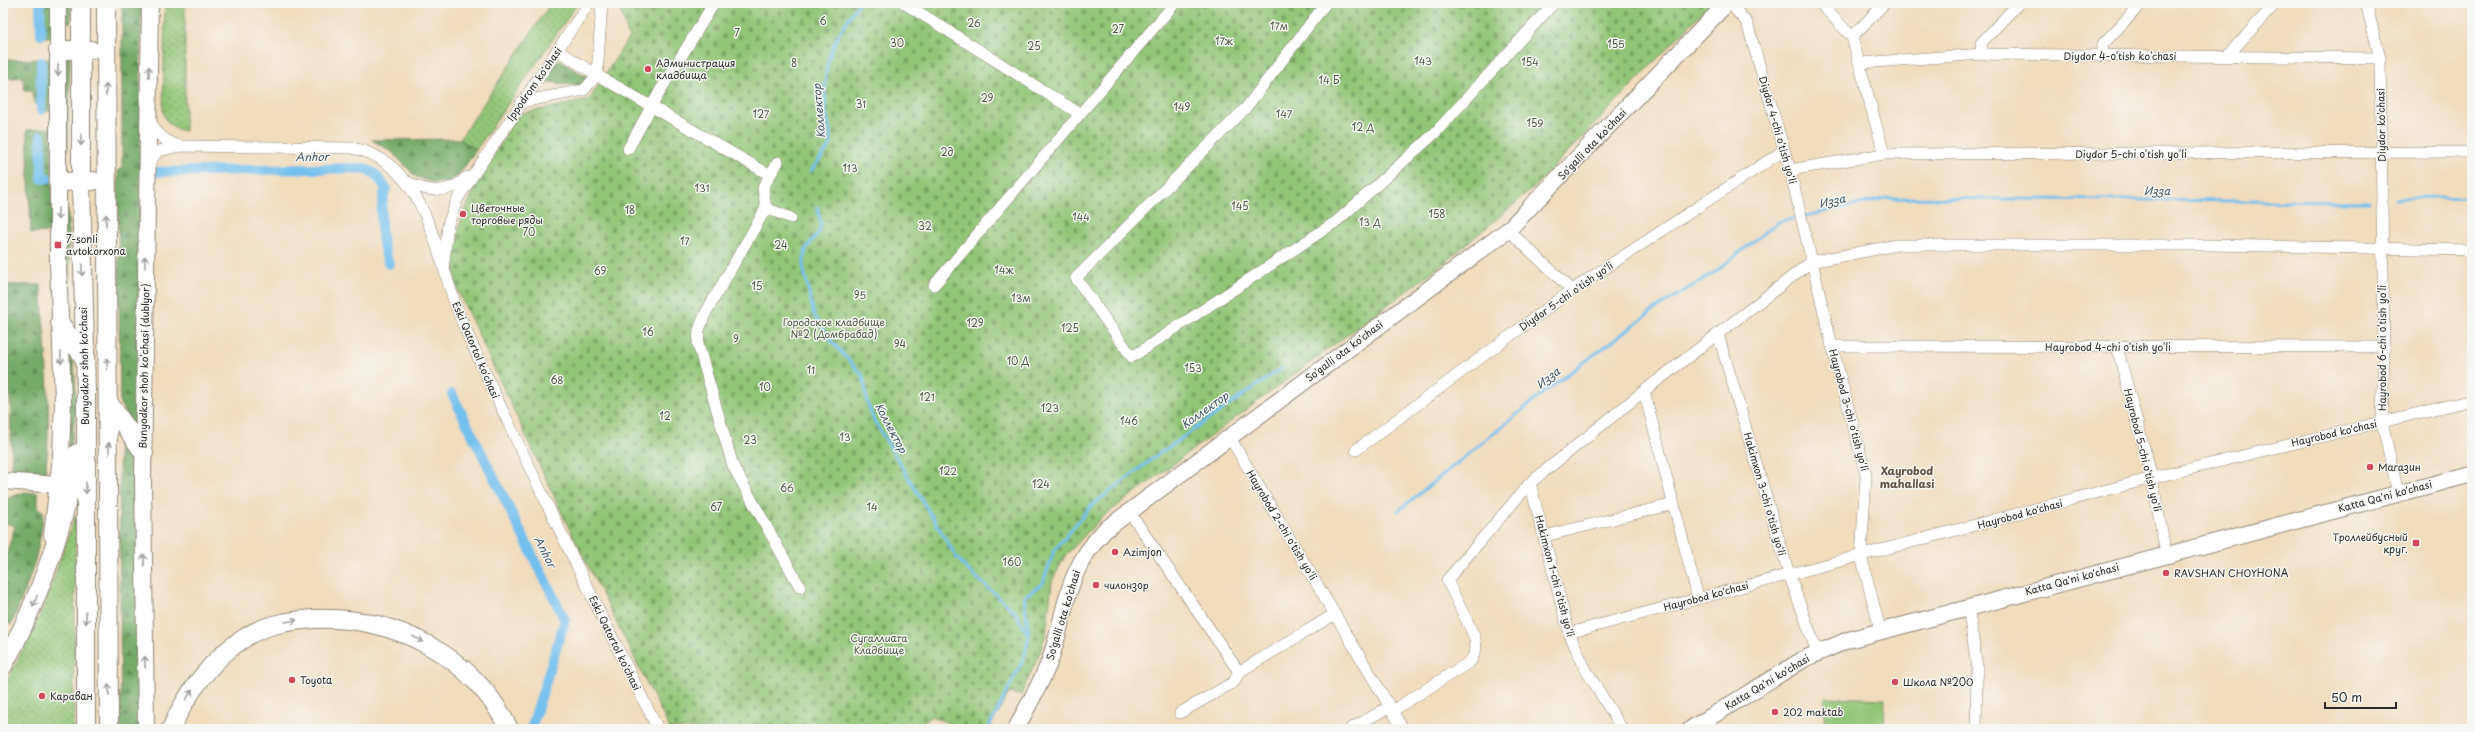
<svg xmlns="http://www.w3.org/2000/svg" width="2475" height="732" font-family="'Playpen Sans',sans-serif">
	<defs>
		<pattern id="grass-dots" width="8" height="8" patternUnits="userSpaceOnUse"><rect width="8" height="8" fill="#92c677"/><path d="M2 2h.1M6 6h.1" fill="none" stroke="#77a162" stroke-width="1.8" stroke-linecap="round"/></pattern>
		<pattern id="forest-firs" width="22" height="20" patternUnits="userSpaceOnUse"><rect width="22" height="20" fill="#75ab68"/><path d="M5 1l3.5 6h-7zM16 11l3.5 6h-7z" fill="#608b56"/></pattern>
		<pattern id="cemetery-stones" width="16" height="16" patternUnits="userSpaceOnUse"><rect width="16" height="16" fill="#92c677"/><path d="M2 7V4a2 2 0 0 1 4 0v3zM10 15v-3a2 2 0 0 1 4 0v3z" fill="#77a162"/></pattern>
	</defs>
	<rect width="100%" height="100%" fill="#f6f6f2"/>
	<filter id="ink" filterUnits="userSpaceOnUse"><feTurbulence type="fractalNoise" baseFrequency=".025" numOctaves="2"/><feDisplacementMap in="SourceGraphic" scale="8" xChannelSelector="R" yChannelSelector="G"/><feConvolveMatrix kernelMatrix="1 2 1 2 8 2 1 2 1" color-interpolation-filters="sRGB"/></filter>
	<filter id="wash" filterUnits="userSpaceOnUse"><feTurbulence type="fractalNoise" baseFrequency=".012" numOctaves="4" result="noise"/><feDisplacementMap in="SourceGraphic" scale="16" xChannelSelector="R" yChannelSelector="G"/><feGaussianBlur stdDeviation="0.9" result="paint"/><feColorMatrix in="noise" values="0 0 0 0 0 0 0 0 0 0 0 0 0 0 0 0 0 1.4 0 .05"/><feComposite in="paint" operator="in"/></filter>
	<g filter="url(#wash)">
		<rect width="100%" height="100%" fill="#f1dcbc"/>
		<!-- grass -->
		<g fill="url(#grass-dots)" stroke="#5e7851">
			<path d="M165,3h20v128c-12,-2 -19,-7 -22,-20z"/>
			<path d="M551,3h27l-102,147 -16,-11z"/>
			<path d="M76,514l-3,215h-70v-39l41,-84z"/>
		</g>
		<!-- forest -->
		<g fill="url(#forest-firs)" stroke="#506b4a">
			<path d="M43,3h9l1,34h-10z"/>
			<rect x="66" y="3" width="5" height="19"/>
			<path d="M122,3h19l-2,421 -4,3 -15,-23 -2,-234 4,-1z"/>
			<path d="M66,57h4l-2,93h-3z"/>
			<path d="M50,59v52l-11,2 -6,-15 -1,-8h-8l-1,-13 -20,2v-19z"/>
			<path d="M558,60l29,17 -7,9 -38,-5z"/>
			<path d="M51,128l2,104 -22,1 -4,-103z"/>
			<path d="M460,139l16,11 -18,26 -8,5 -17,2 -18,-7 -23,-24 -20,-12z"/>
			<path d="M64,209h4l2,117 -4,-6z"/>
			<path d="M7,285h34c4,63 12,127 4,190l-33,-5z"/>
			<path d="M66,343c19,28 5,111 -2,144z"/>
			<path d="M119,433l10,9 8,23 3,264h-19z"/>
			<path d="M25,492l13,1v14l5,4c-2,42 -16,76 -32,114l-8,-5v-54l12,-40 -12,-4v-3l5,-21z"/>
		</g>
		<!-- cemetery -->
		<path fill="url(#cemetery-stones)" stroke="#5e7851" d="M618,3h1093l-179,186 -88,74 -342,254 -37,39 -13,25 -6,52 -6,19 -19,43 -12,-2 -20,36h-27l-30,-13 -20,13h-242l-102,-203 -111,-237c-2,-16 -4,-33 -1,-49 7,-40 42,-90 62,-126l71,-14 40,-63z"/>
		<!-- park -->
		<path fill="#92c677" stroke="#5e7851" d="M1825,697l60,2 -1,30 -60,-2z"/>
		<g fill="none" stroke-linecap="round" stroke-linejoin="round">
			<!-- stream -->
			<g stroke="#73c0ee" stroke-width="3">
				<path d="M811,171l20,-27c0,-11 -3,-22 -5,-33 -5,-50 6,-69 33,-108"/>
				<path d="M2396,199l76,-2"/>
				<path d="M817,207l4,17 -2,8 -13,17 -3,17 11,49 18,27 31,34 4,25 6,18 84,139 11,12 46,41 15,25"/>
				<path d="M1398,511l154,-125 105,-78 58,-36 63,-50 109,-24 482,4"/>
				<path d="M988,729l36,-71 5,-22 -5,-39 19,-14 11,-32 37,-45 65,-50 126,-88"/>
			</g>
			<!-- canal -->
			<g stroke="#73c0ee" stroke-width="10">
				<path d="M40,3l1,32"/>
				<path d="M41,110v-48"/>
				<path d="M41,136l1,43 6,-1"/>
				<path d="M152,172l212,-4 11,6 11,14c-8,23 -6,54 3,76"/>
				<path d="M452,394l113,226 -34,109"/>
			</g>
		</g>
	</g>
	<g filter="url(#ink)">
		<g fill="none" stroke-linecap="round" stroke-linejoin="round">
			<!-- street casing -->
			<g stroke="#8e8474" stroke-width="12">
				<g id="street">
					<path d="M904,3l176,111"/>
					<path d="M1326,3l-81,106 -169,169 56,79 205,-136 97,-87 120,-131"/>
					<path d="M1730,3l17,20 43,147 42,176 34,129 -5,81 19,73"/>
					<path d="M1820,3l32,34 32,117"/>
					<path d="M2366,3l14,55 4,289 -2,75 16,71"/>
					<path d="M1852,37l33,-34"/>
					<path d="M557,50l40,25 173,100 -7,13 3,20 -61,106 -6,16 -1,14 35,122 67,121"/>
					<path d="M1982,54l-1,-11 38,-40"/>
					<path d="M2102,56l1,-12 39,-41"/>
					<path d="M2227,56l49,-53"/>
					<path d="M1861,63l121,-9 398,4"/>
					<path d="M521,102l63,-12 13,-15 5,-72"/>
					<path d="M149,118c7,15 14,23 30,28"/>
					<path d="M628,149l32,-58 54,-88"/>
					<path d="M148,163l10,-12 22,-5 172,2c21,4 39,15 53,33 30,36 39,101 59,145 61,136 127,270 194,403"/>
					<path d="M1790,170l94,-16 588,-2"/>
					<path d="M770,175l8,-13"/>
					<path d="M406,181c22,12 42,14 61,-4"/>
					<path d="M766,208l25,10"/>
					<path d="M1508,230l64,60"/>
					<path d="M444,263l4,-39 10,-26 131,-195"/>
					<path d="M934,285l241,-282"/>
					<path d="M1718,334l71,240 28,78"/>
					<path d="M1832,346l552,1"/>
					<path d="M2117,347l35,131 14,76"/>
					<path d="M1644,391l54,207"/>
					<path d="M1229,436l174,293"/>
					<path d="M1356,450l216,-160 211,-139"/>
					<path d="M1530,483l39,150 16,35 37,61"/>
					<path d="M1128,510l111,162"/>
					<path d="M1545,536l129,-32"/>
					<path d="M1968,606l9,61 -1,62"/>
					<path d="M1569,633l583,-155 320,-78"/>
					<path d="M1392,711l79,-50 5,-12 -1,-11 -28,-58 83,-97 114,-92 167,-129 86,-17h311l264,5"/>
					<path d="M1180,713l54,-31 5,-10 96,-58"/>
					<path d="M1350,729l39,-22"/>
				</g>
			</g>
			<!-- secondary casing -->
			<g stroke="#8e8474" stroke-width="18">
				<g id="secondary">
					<path d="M3,481l55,4"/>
					<path d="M52,535l9,-79 2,-55 -5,-139v-259"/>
					<path d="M146,729l-3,-250 7,-476"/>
					<path d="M1016,729c11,-22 24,-44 33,-66 19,-53 14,-89 56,-133l403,-300 219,-227"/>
					<path d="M1691,729l113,-70 44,-19 624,-166"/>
				</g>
			</g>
			<!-- primary casing -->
			<g stroke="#8e8474" stroke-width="20">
				<g id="primary">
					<path d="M81,3v179l5,211v336"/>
					<path d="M106,3l3,726"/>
					<path d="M58,50h33"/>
					<path d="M58,182l35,-1"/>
					<path d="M60,323l24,35"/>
					<path d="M109,403l35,50"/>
					<path d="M3,666c37,-67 61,-138 74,-213"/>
					<path d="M171,729c15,-35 42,-72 75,-92 20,-13 43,-16 67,-18 80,-4 160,36 196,110"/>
				</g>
			</g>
			<!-- street -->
			<use href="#street" stroke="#fff" stroke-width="11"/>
			<!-- secondary -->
			<use href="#secondary" stroke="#fff" stroke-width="16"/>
			<!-- primary -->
			<use href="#primary" stroke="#fff" stroke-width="18"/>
		</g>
		<!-- one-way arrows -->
		<defs><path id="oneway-shaft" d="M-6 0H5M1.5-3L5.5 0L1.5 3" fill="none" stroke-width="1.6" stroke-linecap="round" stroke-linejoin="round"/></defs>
		<g stroke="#a0a0a0">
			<use href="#oneway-shaft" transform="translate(58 70) rotate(90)"/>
			<use href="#oneway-shaft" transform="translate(149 72) rotate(-88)"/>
			<use href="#oneway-shaft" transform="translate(106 90) rotate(-90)"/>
			<use href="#oneway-shaft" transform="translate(81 140) rotate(90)"/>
			<use href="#oneway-shaft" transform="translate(58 214) rotate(90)"/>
			<use href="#oneway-shaft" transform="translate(106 220) rotate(-90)"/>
			<use href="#oneway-shaft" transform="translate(145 262) rotate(-89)"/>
			<use href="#oneway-shaft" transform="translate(82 270) rotate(89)"/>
			<use href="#oneway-shaft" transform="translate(61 358) rotate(88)"/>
			<use href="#oneway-shaft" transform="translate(107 364) rotate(-93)"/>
			<use href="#oneway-shaft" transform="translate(109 448) rotate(-90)"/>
			<use href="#oneway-shaft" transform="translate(86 488) rotate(90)"/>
			<use href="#oneway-shaft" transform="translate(144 560) rotate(-91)"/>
			<use href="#oneway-shaft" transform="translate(35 601) rotate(112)"/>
			<use href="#oneway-shaft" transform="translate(86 618) rotate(90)"/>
			<use href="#oneway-shaft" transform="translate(291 621) rotate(-9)"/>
			<use href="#oneway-shaft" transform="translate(418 639) rotate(27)"/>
			<use href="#oneway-shaft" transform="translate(145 662) rotate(-91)"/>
			<use href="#oneway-shaft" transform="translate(109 690) rotate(-90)"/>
			<use href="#oneway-shaft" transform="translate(189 695) rotate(-57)"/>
		</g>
	</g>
	<!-- markers -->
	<g fill="#d1495b" stroke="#f6f6f2" stroke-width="1.5">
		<circle cx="648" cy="69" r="4"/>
		<circle cx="463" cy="214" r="4"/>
		<rect x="54" y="241" width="8" height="8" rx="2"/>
		<circle cx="2370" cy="467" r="4"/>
		<rect x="2412" y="539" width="8" height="8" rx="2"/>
		<circle cx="1115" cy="552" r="4"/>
		<circle cx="2166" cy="573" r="4"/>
		<circle cx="1096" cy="585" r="4"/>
		<circle cx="292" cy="680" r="4"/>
		<circle cx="1895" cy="682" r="4"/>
		<circle cx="42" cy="696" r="4"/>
		<circle cx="1775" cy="712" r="4"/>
	</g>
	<g text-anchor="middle" stroke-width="3" stroke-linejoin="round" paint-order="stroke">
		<!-- park labels -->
		<g font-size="10" fill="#4a5a42" stroke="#f6f6f2">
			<text x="823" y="25">6</text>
			<text x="974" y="27">26</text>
			<text x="1279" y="30">17м</text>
			<text x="1118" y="33">27</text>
			<text x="737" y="37">7</text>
			<text x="1224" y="45">17ж</text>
			<text x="897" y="47">30</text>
			<text x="1616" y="48">155</text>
			<text x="1034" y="50">25</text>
			<text x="1423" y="65">143</text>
			<text x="1530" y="66">154</text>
			<text x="794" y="67">8</text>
			<text x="1329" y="84">14 Б</text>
			<text x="987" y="102">29</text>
			<text x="861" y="108">31</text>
			<text x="1182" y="111">149</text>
			<text x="761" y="118">127</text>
			<text x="1284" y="118">147</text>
			<text x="1535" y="127">159</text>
			<text x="1363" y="131">12 Д</text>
			<text x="947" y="156">2д</text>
			<text x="850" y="172">113</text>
			<text x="702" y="192">131</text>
			<text x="1240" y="210">145</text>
			<text x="630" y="214">18</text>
			<text x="1437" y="218">158</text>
			<text x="1081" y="221">144</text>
			<text x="1370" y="226">13 Д</text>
			<text x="925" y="230">32</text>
			<text x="529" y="236">70</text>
			<text x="685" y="245">17</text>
			<text x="781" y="249">24</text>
			<text x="1004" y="274">14ж</text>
			<text x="600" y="275">69</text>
			<text x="757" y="290">15</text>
			<text x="860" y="299">95</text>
			<text x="1021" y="302">13м</text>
			<text x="834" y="326">Городское кладбище<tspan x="834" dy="12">№2 (Домбрабад)</tspan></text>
			<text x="975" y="327">129</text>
			<text x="1070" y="332">125</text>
			<text x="648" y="336">16</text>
			<text x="736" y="343">9</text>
			<text x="900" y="348">94</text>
			<text x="1018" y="365">10 Д</text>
			<text x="1193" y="372">153</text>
			<text x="811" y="374">11</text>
			<text x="557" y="384">68</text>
			<text x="765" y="391">10</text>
			<text x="927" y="401">121</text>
			<text x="1050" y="412">123</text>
			<text x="665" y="420">12</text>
			<text x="1129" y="425">146</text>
			<text x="845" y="441">13</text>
			<text x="750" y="444">23</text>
			<text x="948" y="475">122</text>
			<text x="1041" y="488">124</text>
			<text x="787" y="492">66</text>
			<text x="716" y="511">67</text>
			<text x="872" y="511">14</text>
			<text x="1012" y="566">160</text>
			<text x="879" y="642">Сугаллиата<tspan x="879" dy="12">Кладбище</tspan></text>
		</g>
		<!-- street labels -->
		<g font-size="10" fill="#2b2b2b" stroke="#f6f6f2">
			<text x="2120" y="60">Diydor 4-o'tish ko'chasi</text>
			<text transform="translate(534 84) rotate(-55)" y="4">Ippodrom ko'chasi</text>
			<text transform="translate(2381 125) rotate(-91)" y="4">Diydor ko'chasi</text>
			<text transform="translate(1778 130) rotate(74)" y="4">Diydor 4-chi o'tish yo'li</text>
			<text transform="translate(1592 144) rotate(-46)" y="4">So'galli ota ko'chasi</text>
			<text x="2131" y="158">Diydor 5-chi o'tish yo'li</text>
			<text transform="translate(1566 296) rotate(-35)" y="4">Diydor 5-chi o'tish yo'li</text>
			<text x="2108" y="351">Hayrobod 4-chi o'tish yo'li</text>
			<text transform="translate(2382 348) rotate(-90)" y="4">Hayrobod 6-chi o'tish yo'li</text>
			<text transform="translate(476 350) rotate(67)" y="4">Eski Qatortol ko'chasi</text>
			<text transform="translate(1344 351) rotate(-37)" y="4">So'galli ota ko'chasi</text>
			<text transform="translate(84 366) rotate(-91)" y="4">Bunyodkor shoh ko'chasi</text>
			<text transform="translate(144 366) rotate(-89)" y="4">Bunyodkor shoh koʻchasi (dublyor)</text>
			<text transform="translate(1849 410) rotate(75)" y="4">Hayrobod 3-chi o'tish yo'li</text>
			<text transform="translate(2334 433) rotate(-13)" y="4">Hayrobod ko'chasi</text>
			<text transform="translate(2143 450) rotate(76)" y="4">Hayrobod 5-chi o'tish yo'li</text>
			<text transform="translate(1765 494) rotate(74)" y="4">Hakimxon 3-chi o'tish yo'li</text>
			<text transform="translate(2385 496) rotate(-15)" y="4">Katta Qa'ni ko'chasi</text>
			<text transform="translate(2020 514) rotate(-15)" y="4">Hayrobod ko'chasi</text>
			<text transform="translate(1282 525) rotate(59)" y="4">Hayrobod 2-chi o'tish yo'li</text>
			<text transform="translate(1555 576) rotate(75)" y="4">Hakimxon 1-chi o'tish yo'li</text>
			<text transform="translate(2072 579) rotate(-15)" y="4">Katta Qa'ni ko'chasi</text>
			<text transform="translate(1706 596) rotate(-15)" y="4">Hayrobod ko'chasi</text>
			<text transform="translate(1063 615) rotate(-73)" y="4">So'galli ota ko'chasi</text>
			<text transform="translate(615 643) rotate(64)" y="4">Eski Qatortol ko'chasi</text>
			<text transform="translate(1767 682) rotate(-31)" y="4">Katta Qa'ni ko'chasi</text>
		</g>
		<!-- poi labels -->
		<g font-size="10" fill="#2b2b2b" stroke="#f6f6f2" text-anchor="start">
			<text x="656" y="67">Администрация<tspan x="656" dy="12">кладбища</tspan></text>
			<text x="471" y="212">Цветочные<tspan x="471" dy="12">торговые ряды</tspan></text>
			<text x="66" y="243">7-sonli<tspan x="66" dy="12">avtokorxona</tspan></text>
			<text x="2378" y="471">Магазин</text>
			<text x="2408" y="541" text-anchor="end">Троллейбусный<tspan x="2408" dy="12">круг.</tspan></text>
			<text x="1123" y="556">Azimjon</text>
			<text x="2174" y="577">RAVSHAN CHOYHONA</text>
			<text x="1104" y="589">чилонзор</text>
			<text x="300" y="684">Toyota</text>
			<text x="1903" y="686">Школа №200</text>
			<text x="50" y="700">Караван</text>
			<text x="1783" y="716">202 maktab</text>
		</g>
		<!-- water labels -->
		<g font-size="11" font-style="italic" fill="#415866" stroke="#f6f6f2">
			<text transform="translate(819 111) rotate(-95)" y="4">Коллектор</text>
			<text transform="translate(312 157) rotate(-1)" y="4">Anhor</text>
			<text x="2157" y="195">Изза</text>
			<text transform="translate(1832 201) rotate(-12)" y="4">Изза</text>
			<text transform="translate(1548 378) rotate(-38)" y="4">Изза</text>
			<text transform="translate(1205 410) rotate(-35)" y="4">Коллектор</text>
			<text transform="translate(891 428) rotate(62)" y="4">Коллектор</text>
			<text transform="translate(545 552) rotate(63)" y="4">Anhor</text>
		</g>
		<!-- neighbourhood labels -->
		<g font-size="11" font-weight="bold" fill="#635345" stroke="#f6f6f2">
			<text x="1907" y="475">Xayrobod<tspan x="1907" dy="13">mahallasi</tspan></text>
		</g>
	</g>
	<!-- margin -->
	<rect width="2475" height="732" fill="none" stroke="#f6f6f2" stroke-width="16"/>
	<!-- scale -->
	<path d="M2325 702v6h71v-6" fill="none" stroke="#2b2b2b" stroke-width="2"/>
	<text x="2331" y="702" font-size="12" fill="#2b2b2b" stroke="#f6f6f2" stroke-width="3" paint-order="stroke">50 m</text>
</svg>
